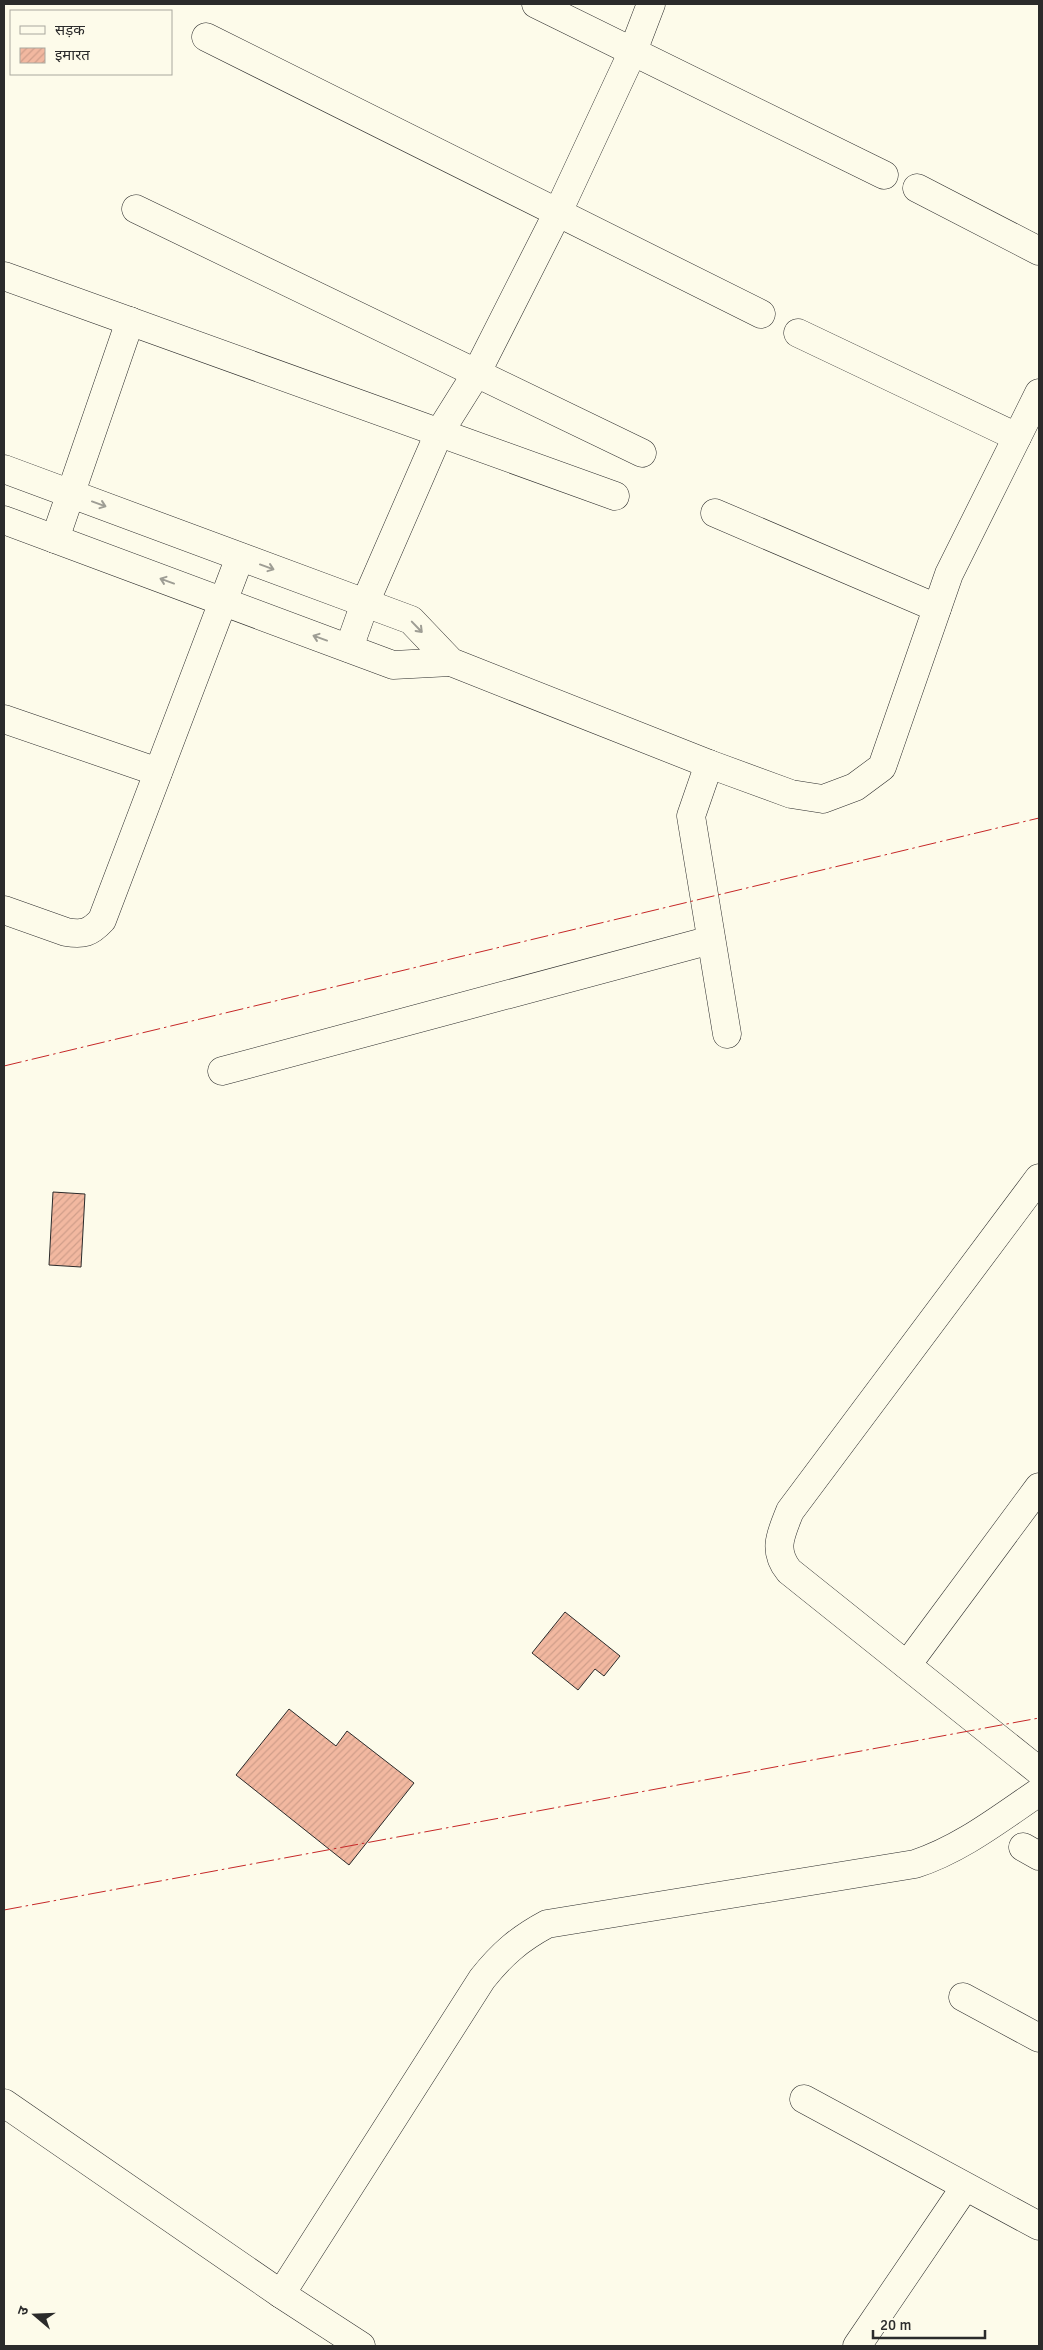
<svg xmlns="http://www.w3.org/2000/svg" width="1043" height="2350" font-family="Signika,'Noto Sans Devanagari',sans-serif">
	<defs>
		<pattern id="building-hatch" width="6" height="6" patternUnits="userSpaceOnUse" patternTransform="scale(1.25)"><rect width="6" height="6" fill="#f2b8a0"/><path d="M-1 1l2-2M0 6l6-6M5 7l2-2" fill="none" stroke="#d09e8a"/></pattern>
	</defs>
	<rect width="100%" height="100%" fill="#fdfbea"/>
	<!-- building -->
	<g fill="url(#building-hatch)" stroke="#2b2b2b">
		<path d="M53,1192l32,2 -4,73 -32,-2z"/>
		<path d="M565,1612l55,44 -16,20 -9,-7 -17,21 -46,-37z"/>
		<path d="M289,1709l47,37 11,-15 67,52 -65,82 -113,-90z"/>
	</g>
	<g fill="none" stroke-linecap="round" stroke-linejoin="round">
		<!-- minor casing -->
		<g stroke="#2b2b2b" stroke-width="29">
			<g id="minor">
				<path d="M536,4l348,171"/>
				<path d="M206,37l555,277"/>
				<path d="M917,188l122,63"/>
				<path d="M136,209l506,244"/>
				<path d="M4,276l611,220"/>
				<path d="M798,333l219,104"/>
				<path d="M4,469l407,151 40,42 258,102 82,30 32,5 32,-12 27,-20 67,-193 90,-181"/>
				<path d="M715,513l222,95"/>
				<path d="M4,520l389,145 58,-3"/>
				<path d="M55,539l75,-218"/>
				<path d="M349,648l16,-45 74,-170 37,-59 82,-162 75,-161 18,-47"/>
				<path d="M4,719l154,53"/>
				<path d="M709,764l-18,52 36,218"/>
				<path d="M4,910l62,22c17,3 24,1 36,-12l138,-363"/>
				<path d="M222,1071l489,-131"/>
				<path d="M1039,1178l-249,333c-9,23 -18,39 -1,60l250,200"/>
				<path d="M907,1665l132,-178"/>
				<path d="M1023,1847l16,9"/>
				<path d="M963,1997l76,41"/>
				<path d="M804,2099l235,127"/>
				<path d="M4,2103l277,191 80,52"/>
				<path d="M281,2294l201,-315c20,-25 37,-40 65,-55l368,-60c46,-15 84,-45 124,-72"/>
				<path d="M857,2346l108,-159"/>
			</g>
		</g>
		<!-- minor -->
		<use href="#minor" stroke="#fdfbea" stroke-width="28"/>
		<!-- power -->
		<g stroke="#c62828" stroke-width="1" stroke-dasharray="18 4 2.5 4" stroke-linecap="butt">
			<path d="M4,1066l1035,-248"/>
			<path d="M4,1910l1035,-192"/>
		</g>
	</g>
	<!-- one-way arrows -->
	<defs><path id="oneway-shaft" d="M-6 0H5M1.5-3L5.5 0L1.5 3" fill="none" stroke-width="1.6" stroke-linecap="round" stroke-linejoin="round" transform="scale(1.25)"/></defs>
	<g stroke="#9e9d94">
		<use href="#oneway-shaft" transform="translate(99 504) rotate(20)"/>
		<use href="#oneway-shaft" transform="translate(267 567) rotate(20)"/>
		<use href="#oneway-shaft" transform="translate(167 581) rotate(-160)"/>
		<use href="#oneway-shaft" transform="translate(417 627) rotate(46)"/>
		<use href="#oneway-shaft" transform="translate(320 638) rotate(-160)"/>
	</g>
	<!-- border -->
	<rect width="1043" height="2350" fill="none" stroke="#2b2b2b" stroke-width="10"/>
	<!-- legend -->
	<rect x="10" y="10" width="162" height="65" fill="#fdfbea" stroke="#a9a89e"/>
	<rect x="20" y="26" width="25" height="8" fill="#fdfbea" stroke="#a9a89e"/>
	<text x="55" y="35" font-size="15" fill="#2b2b2b">सड़क</text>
	<rect x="20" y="48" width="25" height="15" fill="url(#building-hatch)" stroke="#a9a89e"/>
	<text x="55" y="60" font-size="15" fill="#2b2b2b">इमारत</text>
	<!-- north arrow -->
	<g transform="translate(35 2315) rotate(289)" stroke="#fdfbea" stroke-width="4" paint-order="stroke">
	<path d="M0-4L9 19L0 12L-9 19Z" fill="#2b2b2b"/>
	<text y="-8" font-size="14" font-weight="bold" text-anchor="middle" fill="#2b2b2b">उ</text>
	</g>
	<!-- scale -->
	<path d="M873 2330v8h112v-8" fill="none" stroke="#2b2b2b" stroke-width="2.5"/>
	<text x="880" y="2330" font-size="15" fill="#2b2b2b" stroke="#fdfbea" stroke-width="4" paint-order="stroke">20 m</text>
</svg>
